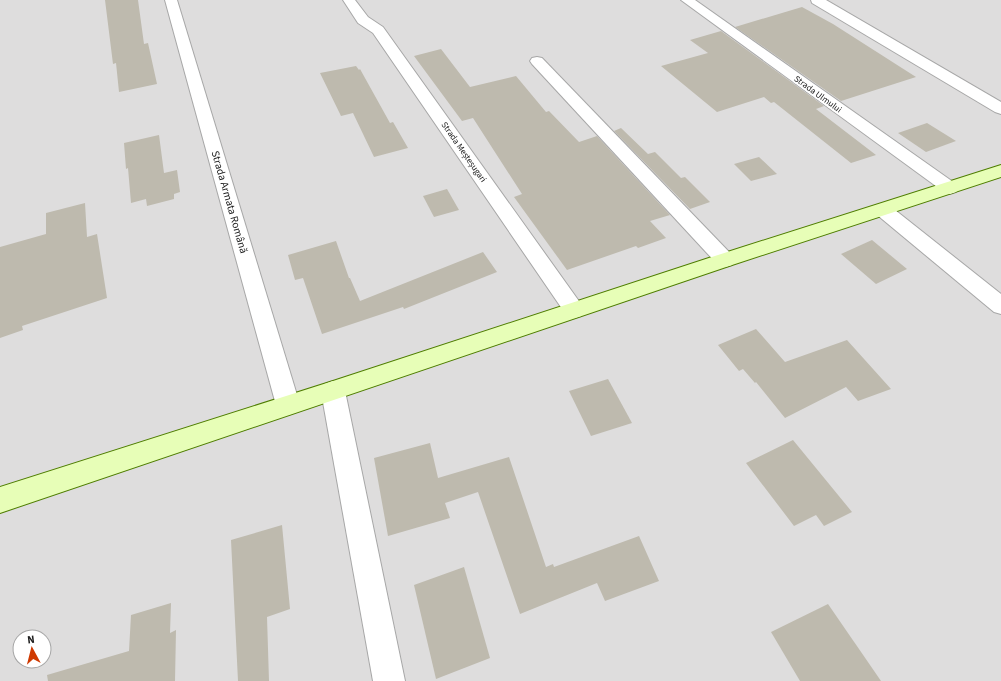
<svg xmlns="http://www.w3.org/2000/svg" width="1001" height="681" font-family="'Source Sans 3',sans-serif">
	<rect width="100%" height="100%" fill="#f1f0e5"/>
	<!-- residential -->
	<path fill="#dedddd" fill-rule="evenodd" d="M0,0h1001v681h-1001zM20,637h24v24h-24z"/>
	<!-- building -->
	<g fill="#bebaae">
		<path d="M105,0h33l6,44 4,-1 9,41 -38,8 -3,-29 -3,1z"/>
		<path d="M802,7l31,17 83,53 -75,24 -106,-74z"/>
		<path d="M721,31l103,75 -8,3 60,46 -25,8 -77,-61 -3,1 -7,-6 -47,15 -56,-46 47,-13 -18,-13z"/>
		<path d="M441,49l29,38 46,-11 30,36 3,-1 30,31 18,-6 73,79 -20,6 16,17 -28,10 -2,-2 -69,24 -53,-73 8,-3 -49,-76 -11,3 -48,-65z"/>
		<path d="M356,66l3,4 1,-1 30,54 3,-1 15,26 -34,9 -21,-44 -12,3 -21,-43z"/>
		<path d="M927,123l29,18 -30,11 -28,-19z"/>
		<path d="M621,128l27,26 7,-2 26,26 4,-1 25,25 -20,7 -76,-78z"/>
		<path d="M159,135l5,38 13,-3 3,22 -6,2v5l-27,7 -1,-7 -15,4 -3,-35 -2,1 -2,-26z"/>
		<path d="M759,157l18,17 -26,7 -17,-17z"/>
		<path d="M447,189l12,21 -25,7 -11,-21z"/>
		<path d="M85,203l2,34 10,-3 10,64 -85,28 1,4 -23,8v-91l46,-13v-21z"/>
		<path d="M872,240l35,29 -31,15 -35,-30z"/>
		<path d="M336,241l13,37h1l10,23 123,-49 14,20 -93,37 -1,-2 -81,27 -19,-56 -8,2 -7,-25z"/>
		<path d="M756,329l29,33 62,-22 44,49 -33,12 -12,-14 -61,31 -29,-36 -1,1 -12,-14 -4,2 -21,-26z"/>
		<path d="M608,379l24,44 -41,13 -22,-45z"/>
		<path d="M793,440l59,72 -28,14 -8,-11 -22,11 -48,-63z"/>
		<path d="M430,443l8,35 71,-21 37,110 7,-3 1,3 85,-31 20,45 -54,20 -8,-18 -77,31 -42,-122 -33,11 5,15 -62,18 -14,-78z"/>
		<path d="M282,525l8,84 -23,8 2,64h-31l-7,-141z"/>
		<path d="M464,567l26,91 -54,21 -22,-94z"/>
		<path d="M171,603l-1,30 6,-3 -1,51h-127l-1,-6 82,-24 2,-36z"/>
		<path d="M828,604l53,77h-81l-29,-49z"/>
	</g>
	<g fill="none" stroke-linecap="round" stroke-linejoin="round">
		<!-- street casing -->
		<g stroke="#a7a7a7" stroke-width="2">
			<g id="street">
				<path d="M165,0h12l123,405 -4,7 -8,3 -8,-3 -4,-7z"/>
				<path d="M343,0h12l13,17 15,10 198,277 4,6 -4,6 -7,2 -7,-2 -194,-283 -15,-10z"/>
				<path d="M681,0h14l261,184 3,4 -3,4 -6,2 -6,-2z"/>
				<path d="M811,0h15l175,102v12l-6,-2 -183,-109z"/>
				<path d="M537,57l5,1 190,197 3,5 -3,5 -7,2 -7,-2 -186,-201 -2,-3 2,-3z"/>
				<path d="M883,204l7,2 111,88v20l-7,-2 -118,-98 -2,-4 2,-4z"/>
				<path d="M333,381l8,3 4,7 60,290h-32l-52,-290 4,-7z"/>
			</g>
		</g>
		<!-- secondary casing -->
		<g stroke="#4e7d00" stroke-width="2">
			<path id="secondary" d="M1001,165v12l-269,88 -732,248v-26l333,-106 385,-126z"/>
		</g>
		<!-- street -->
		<use href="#street" fill="#fff" fill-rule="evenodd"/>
		<!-- secondary -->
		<use href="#secondary" fill="#e7feb7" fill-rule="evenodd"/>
	</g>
	<g text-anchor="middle" stroke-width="3.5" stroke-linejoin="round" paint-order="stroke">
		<!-- far-street labels -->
		<g font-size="9" fill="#202020" stroke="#fff">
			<text transform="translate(818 94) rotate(36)" y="3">Strada Ulmului</text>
			<text transform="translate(464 152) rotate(55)" y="3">Strada Meșteșugari</text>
		</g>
		<!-- street labels -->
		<g font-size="11" fill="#202020" stroke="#fff">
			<text transform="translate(230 202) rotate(74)" y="4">Strada Armata Română</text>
		</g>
	</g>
	<!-- north arrow -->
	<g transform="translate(32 649) rotate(353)"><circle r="19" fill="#ffffff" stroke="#a6a6a6"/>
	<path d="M0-3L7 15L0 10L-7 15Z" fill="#cf3900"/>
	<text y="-6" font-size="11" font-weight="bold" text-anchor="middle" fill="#202020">N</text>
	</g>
</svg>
